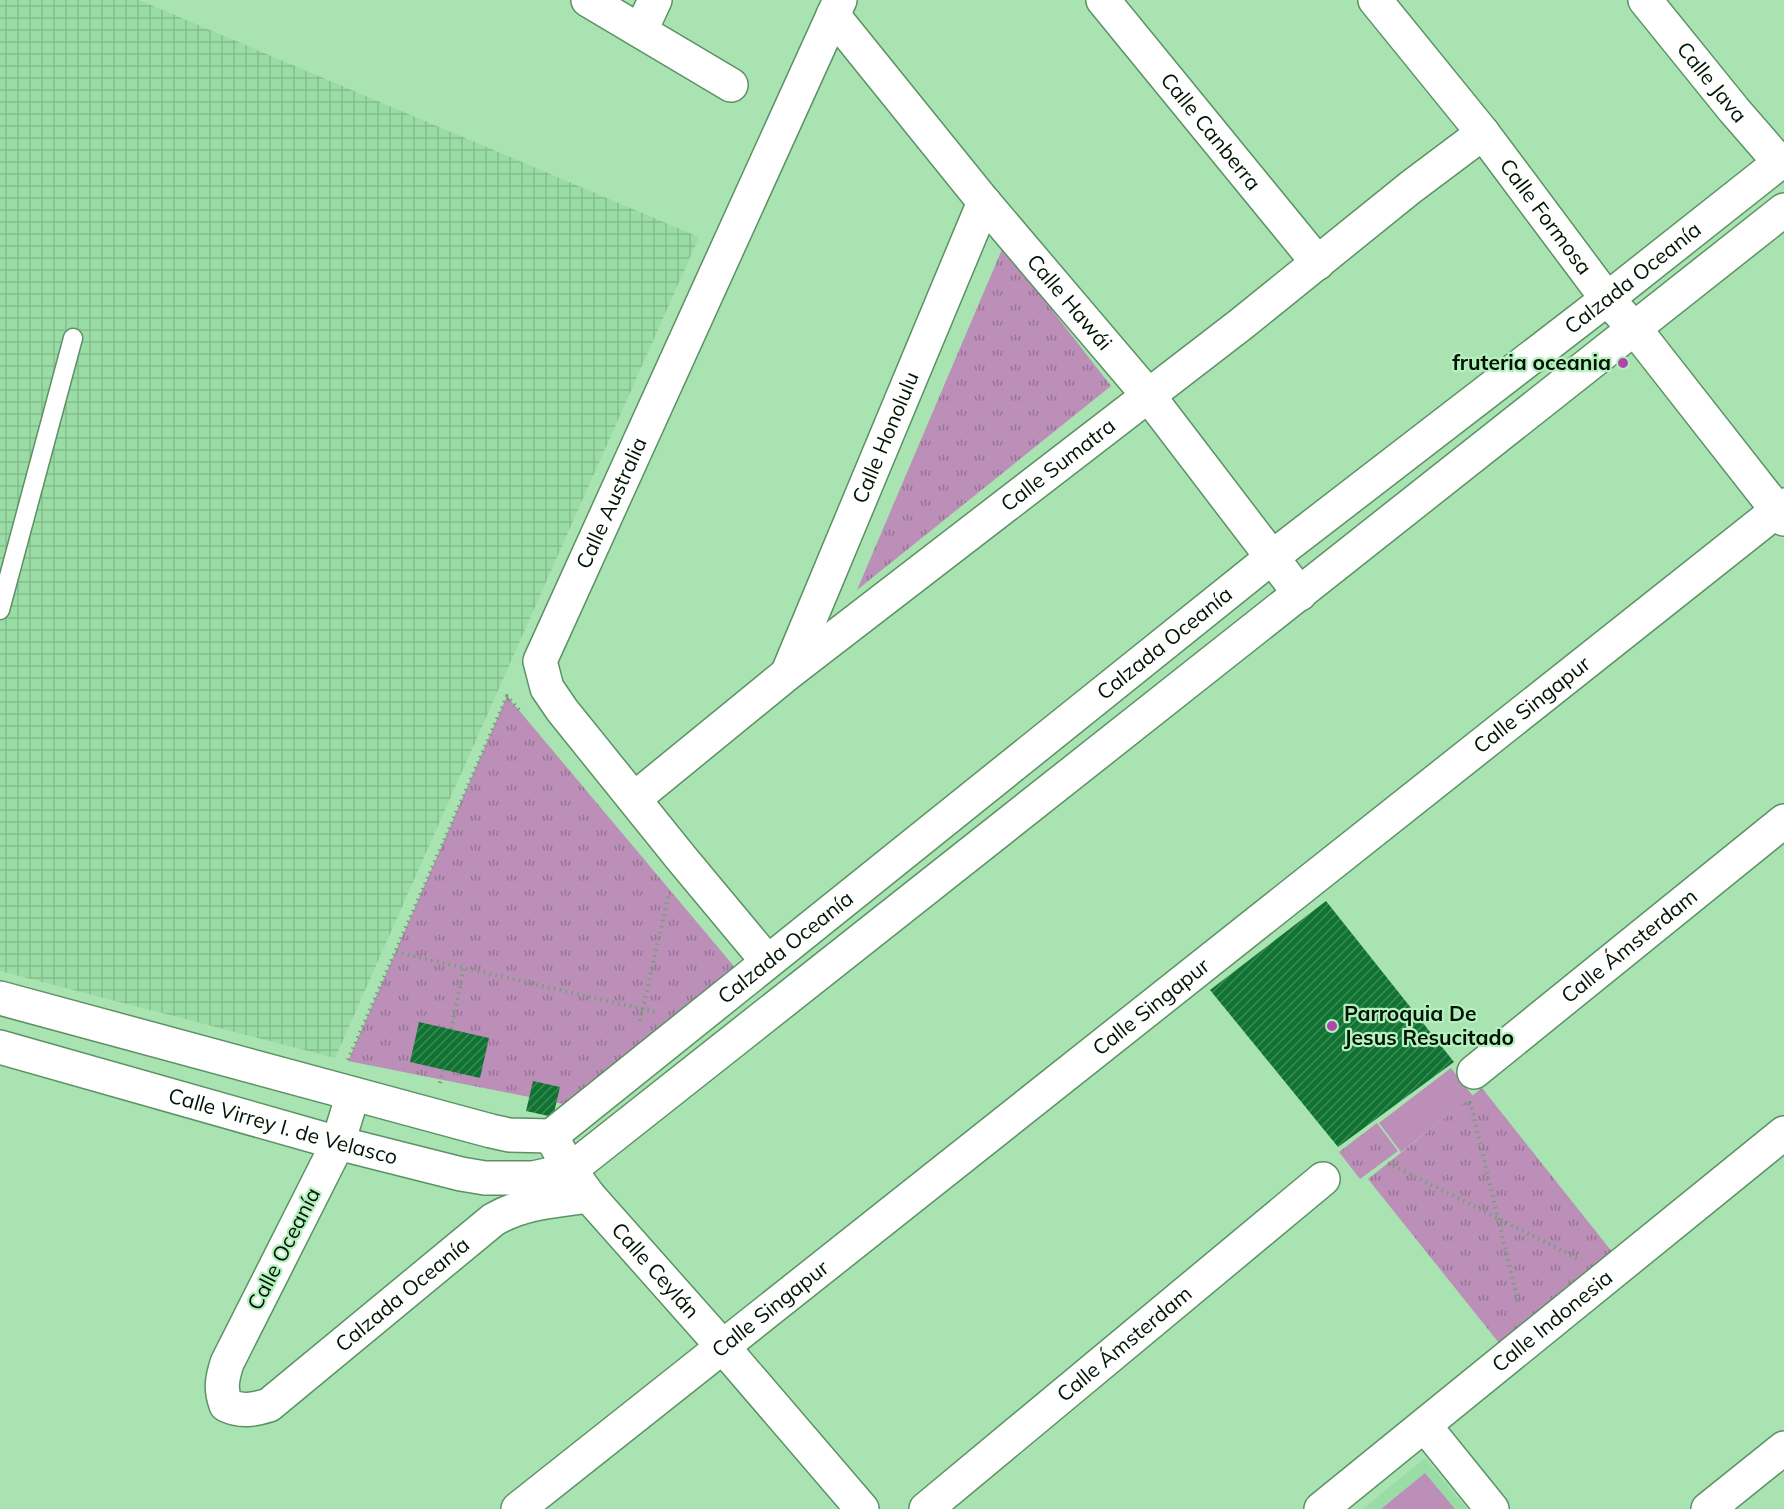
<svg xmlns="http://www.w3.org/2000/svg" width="1784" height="1509" font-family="Mulish,sans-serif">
	<defs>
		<pattern id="industrial-grid" width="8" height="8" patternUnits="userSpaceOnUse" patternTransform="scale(1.5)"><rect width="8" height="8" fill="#9adca5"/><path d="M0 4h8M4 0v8" fill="none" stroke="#83bc8c"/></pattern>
		<pattern id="park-tufts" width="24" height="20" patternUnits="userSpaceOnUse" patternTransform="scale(1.5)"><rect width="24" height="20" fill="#bc8fb9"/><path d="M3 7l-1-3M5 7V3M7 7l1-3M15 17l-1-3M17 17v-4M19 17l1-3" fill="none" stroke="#967494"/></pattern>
		<pattern id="building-hatch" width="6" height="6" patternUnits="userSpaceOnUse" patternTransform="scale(1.5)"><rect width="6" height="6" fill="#0f7432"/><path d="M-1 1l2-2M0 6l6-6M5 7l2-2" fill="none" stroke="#408859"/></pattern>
	</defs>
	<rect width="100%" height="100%" fill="#a9e3b1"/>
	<!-- built -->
	<path fill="#9adca5" d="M1425,1458l42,51h-104z"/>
	<!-- industrial -->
	<path fill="url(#industrial-grid)" d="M0,0h139l560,237 -364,821 -335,-87z"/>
	<!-- park -->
	<g fill="url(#park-tufts)">
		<path d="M1003,247l108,139 -254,204z"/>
		<path d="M507,696l230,274 -163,136 -226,-45z"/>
		<path d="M1482,1088l131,165 -114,90 -131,-164z"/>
		<path d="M1377,1123l21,28 -38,28 -21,-27z"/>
	</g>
	<!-- garden -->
	<g fill="#bc8fb9">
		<path d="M1451,1068l22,28 -72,56 -22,-29z"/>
		<path d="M1425,1473l30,36h-74z"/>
	</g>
	<!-- building -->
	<g fill="url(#building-hatch)">
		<path d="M1326,901l128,161 -116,85 -128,-157z"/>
		<path d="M419,1022l70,16 -9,40 -70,-16z"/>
		<path d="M533,1081l27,6 -7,30 -27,-6z"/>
	</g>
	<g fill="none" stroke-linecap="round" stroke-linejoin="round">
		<!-- lane casing -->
		<g stroke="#5b9264" stroke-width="21">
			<path id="lane" d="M0,610l73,-272"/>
		</g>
		<!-- street casing -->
		<g stroke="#5b9264" stroke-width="36">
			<g id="street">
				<path d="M588,0l143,85"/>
				<path id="s1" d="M1103,0l215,263"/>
				<path id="s2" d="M1375,0l108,133 124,166 28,30 149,190"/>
				<path id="s3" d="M1645,0l89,110 46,53"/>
				<path id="s4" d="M833,15l151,187 164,193 152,199"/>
				<path d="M641,30l14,-30"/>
				<path id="s5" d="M788,672l196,-470"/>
				<path id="s6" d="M634,799l153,-125 453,-349 171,-138 72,-54"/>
				<path id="s7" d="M767,961l-85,-102 -120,-149 -15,-22 -7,-27 300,-661"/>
				<path id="s8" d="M1474,1072l310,-251"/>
				<path id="s9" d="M353,1094l-15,49 -111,220c-5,16 -7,26 -1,42 15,7 27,5 43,0l224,-185c30,-18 62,-19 96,-24"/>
				<path id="s10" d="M551,1136l19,34 19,26 134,151 139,162"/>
				<path d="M1425,1426l67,83"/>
				<path id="s11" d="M518,1509l1266,-1004"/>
				<path id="s12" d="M926,1509l397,-330"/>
				<path id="s13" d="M1321,1509l463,-376"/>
				<path d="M1708,1509l76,-61"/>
			</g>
		</g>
		<!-- secondary casing -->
		<g stroke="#5b9264" stroke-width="36">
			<g id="secondary">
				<path id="s14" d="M0,998l491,133 18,4 42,1 720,-578 336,-259 177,-140"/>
				<path id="s15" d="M0,1047l338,96 123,31 24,4h48l37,-8 1214,-960"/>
			</g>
		</g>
		<!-- path -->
		<g stroke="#73a179" stroke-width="4" stroke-dasharray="1.5 4.5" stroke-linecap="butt">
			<path d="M396,952l259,60"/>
			<path d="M640,1021l29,-128"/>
			<path d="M451,1029l13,-61"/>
			<path d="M348,1060l159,-364 14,16"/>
			<path d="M440,1083l3,-14"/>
			<path d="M1470,1102l49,203"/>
			<path d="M1388,1163l191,96"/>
		</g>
		<!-- lane -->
		<use href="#lane" stroke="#fff" stroke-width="18"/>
		<!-- street -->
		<use href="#street" stroke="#fff" stroke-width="33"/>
		<!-- secondary -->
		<use href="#secondary" stroke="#fff" stroke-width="33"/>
	</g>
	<!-- markers -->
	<g fill="#ae47ab" stroke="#b5f0be" stroke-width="2">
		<circle cx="1623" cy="363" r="6"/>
		<circle cx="1332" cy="1026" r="6"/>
	</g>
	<g text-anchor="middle" stroke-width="4.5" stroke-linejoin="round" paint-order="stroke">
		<!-- street labels -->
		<g font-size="21" fill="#011404" stroke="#b5f0be">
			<text dy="7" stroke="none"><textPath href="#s3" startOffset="106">Calle Java</textPath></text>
			<text dy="7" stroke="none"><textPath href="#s1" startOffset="170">Calle Canberra</textPath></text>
			<text dy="7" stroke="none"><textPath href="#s2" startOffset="276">Calle Formosa</textPath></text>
			<text dy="7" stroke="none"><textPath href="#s14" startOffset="1950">Calzada Oceanía</textPath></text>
			<text dy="7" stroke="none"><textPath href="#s4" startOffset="372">Calle Hawái</textPath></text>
			<text dy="7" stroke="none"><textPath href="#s5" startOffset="254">Calle Honolulu</textPath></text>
			<text dy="7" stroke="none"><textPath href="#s6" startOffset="540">Calle Sumatra</textPath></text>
			<text dy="7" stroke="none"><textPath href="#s7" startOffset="552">Calle Australia</textPath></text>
			<text dy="7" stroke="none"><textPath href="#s14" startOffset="1356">Calzada Oceanía</textPath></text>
			<text dy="7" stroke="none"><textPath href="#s11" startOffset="1294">Calle Singapur</textPath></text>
			<text dy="7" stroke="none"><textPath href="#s14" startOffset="870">Calzada Oceanía</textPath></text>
			<text dy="7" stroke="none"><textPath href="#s8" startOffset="200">Calle Ámsterdam</textPath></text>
			<text dy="7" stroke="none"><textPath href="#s11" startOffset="808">Calle Singapur</textPath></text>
			<text dy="7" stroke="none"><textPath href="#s15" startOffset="294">Calle Virrey I. de Velasco</textPath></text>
			<text transform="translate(284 1249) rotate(-63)" y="7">Calle Oceanía</text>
			<text dy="7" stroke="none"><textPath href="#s10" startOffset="171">Calle Ceylán</textPath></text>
			<text dy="7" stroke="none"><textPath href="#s9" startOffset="558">Calzada Oceanía</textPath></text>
			<text dy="7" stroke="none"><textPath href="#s11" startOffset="322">Calle Singapur</textPath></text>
			<text dy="7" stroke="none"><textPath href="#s13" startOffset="298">Calle Indonesia</textPath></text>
			<text dy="7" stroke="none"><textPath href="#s12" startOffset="258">Calle Ámsterdam</textPath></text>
		</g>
		<!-- poi labels -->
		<g font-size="21" font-weight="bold" fill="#011404" stroke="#b5f0be" text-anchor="end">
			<text x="1611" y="370">fruteria oceania</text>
			<text x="1344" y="1021" text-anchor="start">Parroquia De<tspan x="1344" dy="24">Jesus Resucitado</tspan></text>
		</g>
	</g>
</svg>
